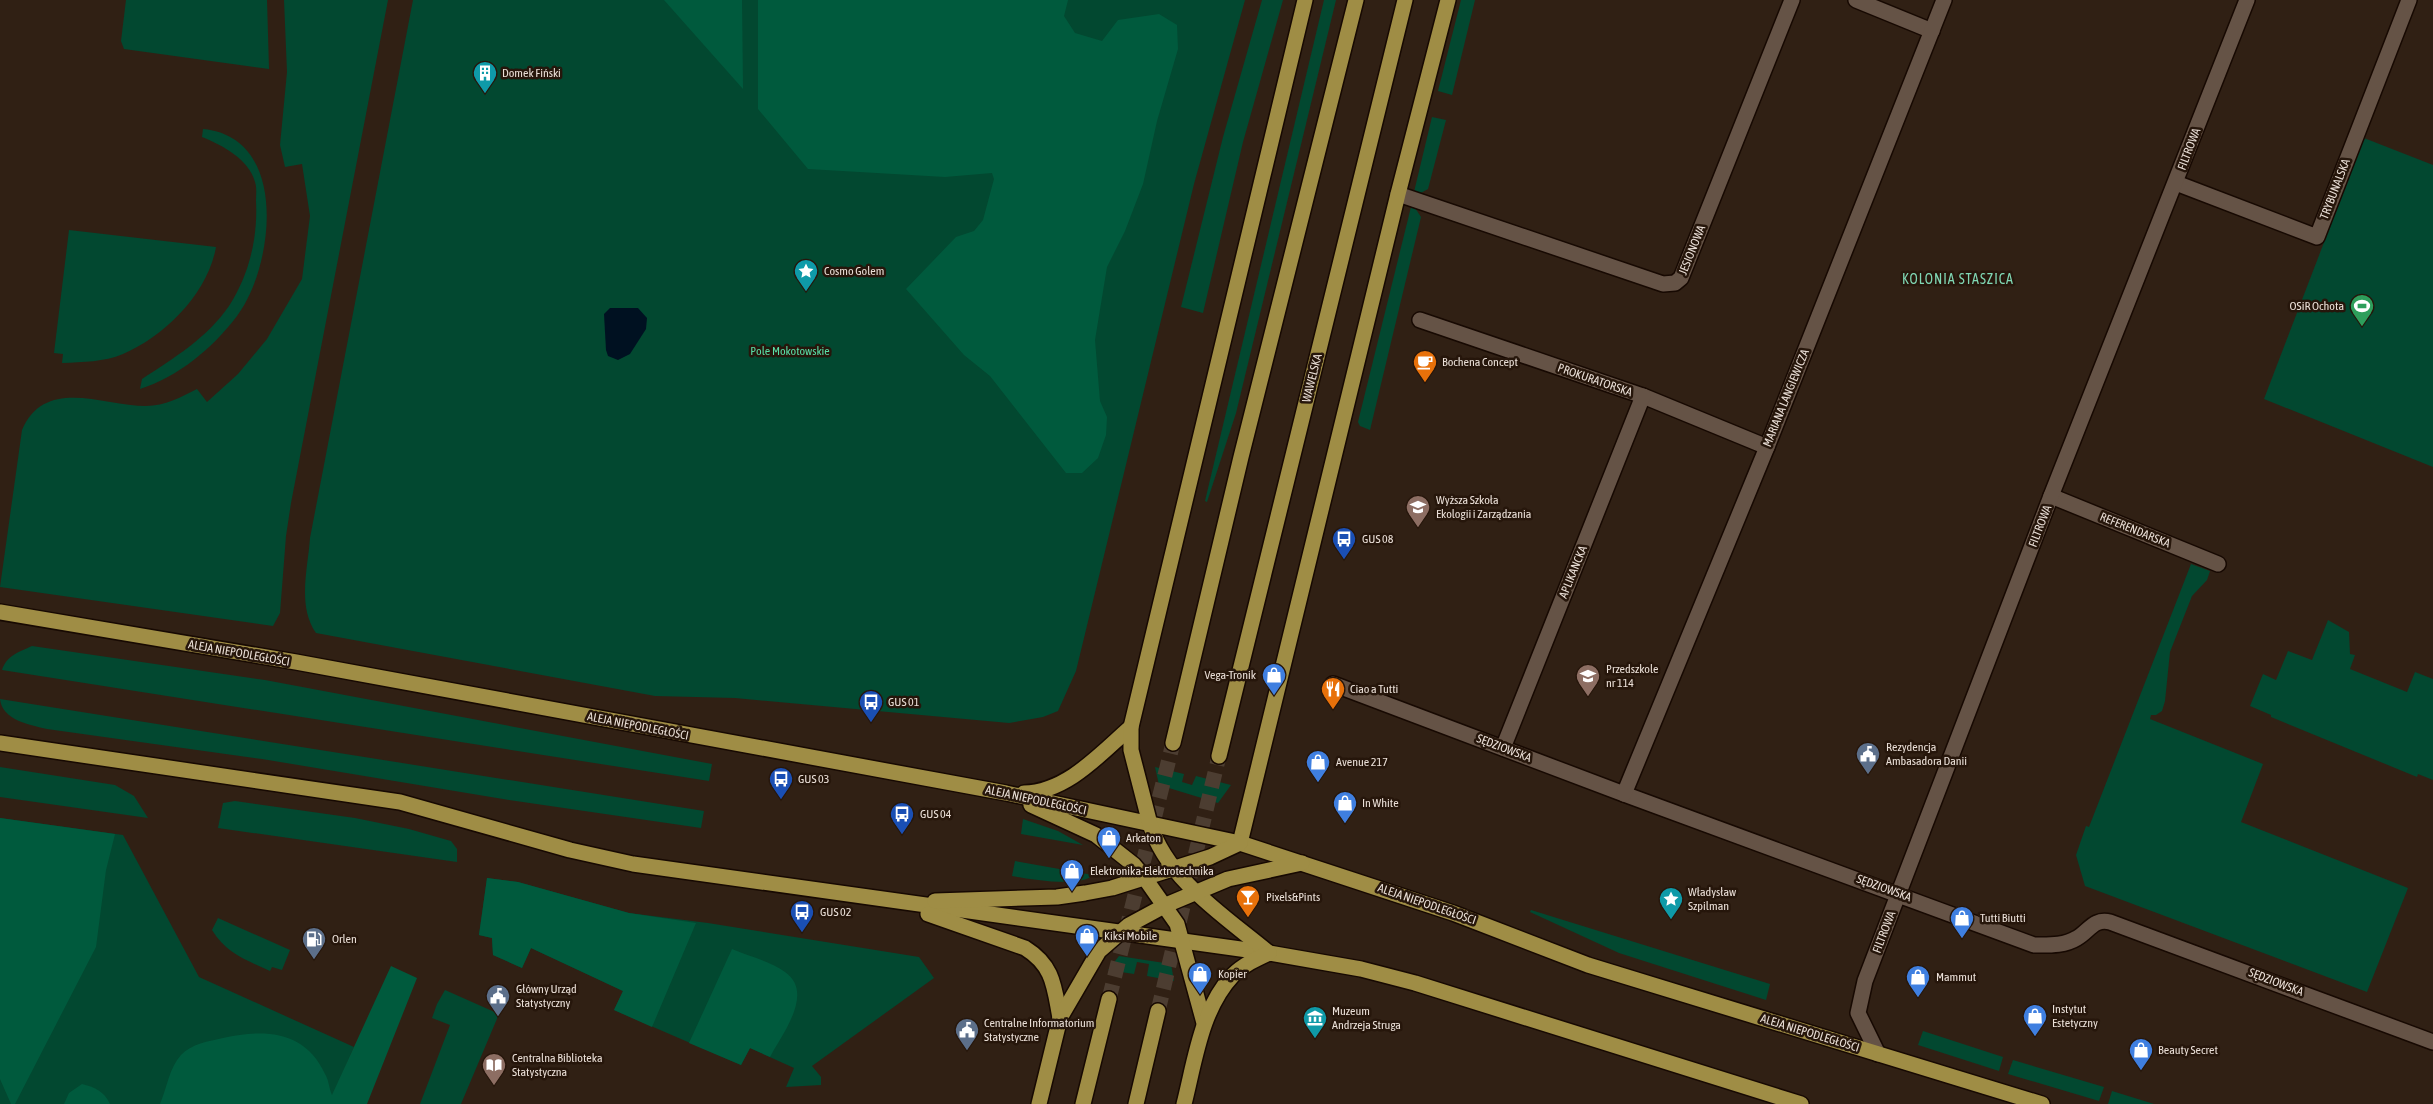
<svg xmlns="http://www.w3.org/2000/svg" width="2433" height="1104" font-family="'Asap Condensed',sans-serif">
	<rect width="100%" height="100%" fill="#302014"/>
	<!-- green -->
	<g fill="#024830">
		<path d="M126,0h141l2,69 -145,-20 -3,-8z"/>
		<path d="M284,0h104l-97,503 -5,33 -6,77 -7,13 -273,-39 22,-157c23,-54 82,-24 124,-24 19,0 35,-9 51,-17l10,13 31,-28 29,-35 35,-60 8,-63 -8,-52 -17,3 -5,-22 7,-73z"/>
		<path d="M413,0h832l-51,184 -118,487 -18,40 -15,6 -34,6 -274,-25 -80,-2 -339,-63c-19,-27 -8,-65 -6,-95z"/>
		<path d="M1262,0h21l-40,142 -40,171 -22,-6 42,-170z"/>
		<path d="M1324,0h12l-100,413 -29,89 -2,-1z"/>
		<path d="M1461,0h14l-23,95 -14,-4z"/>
		<path d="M1432,117l14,3 -18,69 -9,5 -5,-2z"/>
		<path d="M203,129c87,8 71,138 34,187 -24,32 -59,61 -97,73l2,-10c32,-21 65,-41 87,-73 20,-31 29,-68 27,-105 0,-6 1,-13 -1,-19 -6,-23 -33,-37 -53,-45z"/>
		<path d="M2364,138l69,27v302l-169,-68z"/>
		<path d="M1411,207l4,1 6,9 -51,213 -10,-4 -2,-4z"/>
		<path d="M69,230l147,17c-8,46 -51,89 -93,107 -19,8 -40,8 -61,9l1,-9 -9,-1z"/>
		<path d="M2191,564l19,7 -3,9 -15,16 -22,56 -5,49 -3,10 -6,4h-5l-1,4 113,45 -22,58 167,66 -41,104 -282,-106 -9,-31 10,-29 3,1z"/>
		<path d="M2328,620l21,12 1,22 5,1 -5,14 57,23 8,-20 18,7v101l-15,-6 -1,3 -146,-60v-2l-21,-9 13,-32 13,6 12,-29 24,9z"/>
		<path d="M32,646l233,34 447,84 -3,17 -707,-111c5,-15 17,-18 30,-24z"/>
		<path d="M0,699l704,112 -3,17 -192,-28 -247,-41 -215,-30c-17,-4 -45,-9 -47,-30z"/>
		<path d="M0,767l115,18 19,11 14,22 -148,-21z"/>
		<path d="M1155,767l29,7 -2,8 10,3 4,-9 35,9 -13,18 -59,-18z"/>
		<path d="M235,801l120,17 54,11 42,12 6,8v13l-239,-34 5,-25z"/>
		<path d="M0,818l123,17 76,142 155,70 -25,57h-329z"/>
		<path d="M1023,819l35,12 25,14 -62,-11z"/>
		<path d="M1015,861l78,14c-13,13 -63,4 -81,1z"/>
		<path d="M487,878l31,4 111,31 79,10 211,34 15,21 -122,88 9,11v8l-35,2 8,-19 -44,-20 -9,17 -127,-55 9,-19 -92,-43 -9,20 -29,-13 -1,-17 -13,-3z"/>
		<path d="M1531,910l239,74 -4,16 -147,-47 -89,-41z"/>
		<path d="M218,918l72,32 -8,20 -10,-3 -2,4c-24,-11 -44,-18 -58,-41z"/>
		<path d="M1119,956l52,8 3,17 -27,-5 2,-12 -12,-2 -3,12 -26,-4z"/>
		<path d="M445,990l54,24 -38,90h-41l30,-79 -18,-7 5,-14z"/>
		<path d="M1923,1031l80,26 -4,14 -81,-26z"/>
		<path d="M2013,1060l91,27 -5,14 -91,-27z"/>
		<path d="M2112,1091l42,13h-46z"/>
	</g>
	<!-- forest -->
	<g fill="#005a3d">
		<path d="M664,0h78l1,89z"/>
		<path d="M758,0h310l-4,16 11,17 27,8 16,-21 41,-6 18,11 1,24 -21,72 -14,63 -18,47 -18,36 -12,73 5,61 7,16 -1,18 -8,23 -16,15h-16l-76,-97 -26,-21 -58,-66 50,-52 18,-6 9,-11 11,-41 -2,-6 -47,4 -137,-8 -50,-60z"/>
		<path d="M0,818l115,16 -9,36 -10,77 -81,157h-4l-11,-25z"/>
		<path d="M487,878l31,4 111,31 67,10 -44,104 -38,-17 9,-19 -92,-43 -9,20 -29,-13 -1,-17 -13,-3z"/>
		<path d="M732,949c16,7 38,12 53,23 30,21 -3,62 -15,85l-20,-9 -9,17 -52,-22z"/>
		<path d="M391,966l26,12 -50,126h-207c7,-16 9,-36 21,-49 10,-11 28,-14 42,-17 41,-9 82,-8 102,36 4,6 4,15 7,21z"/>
		<path d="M82,1084c12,3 22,7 28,20h-46l5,-11z"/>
	</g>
	<!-- water -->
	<path fill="#001121" d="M610,308h28l9,10 -1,11 -16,25 -12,6 -10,-4 -2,-6 -2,-36z"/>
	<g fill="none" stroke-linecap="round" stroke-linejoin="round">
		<!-- major-tunnel -->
		<g stroke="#4c3d31" stroke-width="15" stroke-dasharray="15 8" stroke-linecap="butt">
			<path d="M1109,999l64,-256"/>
			<path d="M1158,1011l61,-255"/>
		</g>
		<!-- minor casing -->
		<g stroke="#170902" stroke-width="18">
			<g id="minor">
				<path d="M1856,0l76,31"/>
				<path d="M2176,183l141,54 92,-237"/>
				<path d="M1398,194l265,90 12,-1 6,-5 111,-278"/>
				<path d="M1420,320l223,76 124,51"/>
				<path d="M2051,496l167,68"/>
				<path d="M1333,684l291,110 410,151c15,0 30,1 43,-7 12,-7 17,-20 33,-16l323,120"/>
				<path d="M1503,748l140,-352"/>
				<path d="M1624,794l143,-347 177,-447"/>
				<path d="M1878,1054l-20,-41 7,-32 186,-485 196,-496"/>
			</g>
		</g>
		<!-- major casing -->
		<g stroke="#170902" stroke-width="18">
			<g id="major">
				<path d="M0,612l296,50 710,131 234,50 213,70 135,52 454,139"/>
				<path d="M0,743l400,59 170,48 63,14 636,89 92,16 54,14 386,121"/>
				<path d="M1173,743l68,-286 115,-457"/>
				<path d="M1219,756l186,-756"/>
				<path d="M1024,793c43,-1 76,-39 107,-66"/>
				<path d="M1031,805l65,30 38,30 10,12 33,47 27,99"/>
				<path d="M1240,843l158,-649 50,-194"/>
				<path d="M935,901l122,-4 28,-4 27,-5 98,-31 30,-14"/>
				<path d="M928,914l97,34c29,18 29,39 35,70"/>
				<path d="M1269,953c-43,-36 -102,-73 -119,-129l-19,-74v-23l174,-727"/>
				<path d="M1039,1104l21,-86 39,-67 30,-26 37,-20 62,-26 74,-16"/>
				<path d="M1083,1104l26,-105"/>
				<path d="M1136,1104l22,-93"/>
				<path d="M1184,1104c11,-43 17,-95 49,-129 10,-10 23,-16 36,-22"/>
			</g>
		</g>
		<!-- minor -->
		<use href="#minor" stroke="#655346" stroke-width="15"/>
		<!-- major -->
		<use href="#major" stroke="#9f8d45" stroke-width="15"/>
	</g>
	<!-- icons -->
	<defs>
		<g id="building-pin" transform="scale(1.25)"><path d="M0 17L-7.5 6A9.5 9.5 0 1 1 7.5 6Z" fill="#0f9aa8" stroke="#26160b"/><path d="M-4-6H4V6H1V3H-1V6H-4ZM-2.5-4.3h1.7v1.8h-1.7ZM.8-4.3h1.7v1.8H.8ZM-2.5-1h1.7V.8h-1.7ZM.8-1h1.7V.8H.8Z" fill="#fff"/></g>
		<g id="sight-pin" transform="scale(1.25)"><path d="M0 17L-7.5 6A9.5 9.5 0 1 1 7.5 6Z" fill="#0f9aa8" stroke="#26160b"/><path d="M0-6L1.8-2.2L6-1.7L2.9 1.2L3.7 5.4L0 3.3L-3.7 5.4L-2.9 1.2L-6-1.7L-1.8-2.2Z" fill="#fff"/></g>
		<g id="stadium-pin" transform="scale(1.25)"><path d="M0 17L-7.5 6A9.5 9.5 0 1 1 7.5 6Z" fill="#2e9e5b" stroke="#26160b"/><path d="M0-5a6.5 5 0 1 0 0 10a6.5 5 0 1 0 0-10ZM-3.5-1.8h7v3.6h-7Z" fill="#fff"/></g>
		<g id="cafe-pin" transform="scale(1.25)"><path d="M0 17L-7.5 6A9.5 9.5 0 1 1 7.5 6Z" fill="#e8710a" stroke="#26160b"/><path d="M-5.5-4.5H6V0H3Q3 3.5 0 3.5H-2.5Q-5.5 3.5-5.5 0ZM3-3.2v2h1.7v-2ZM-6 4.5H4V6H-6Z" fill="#fff"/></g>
		<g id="university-pin" transform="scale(1.25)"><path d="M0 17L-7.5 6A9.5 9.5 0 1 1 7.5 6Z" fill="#8d6e63" stroke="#26160b"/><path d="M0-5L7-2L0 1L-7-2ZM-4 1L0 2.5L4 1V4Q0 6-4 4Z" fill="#fff"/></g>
		<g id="bus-pin" transform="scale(1.25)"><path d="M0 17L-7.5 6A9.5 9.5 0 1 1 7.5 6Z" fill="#1a4fb4" stroke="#26160b"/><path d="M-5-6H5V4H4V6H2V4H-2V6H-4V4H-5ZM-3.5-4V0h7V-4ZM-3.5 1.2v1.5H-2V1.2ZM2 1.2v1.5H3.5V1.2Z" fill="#fff"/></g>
		<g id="shop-pin" transform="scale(1.25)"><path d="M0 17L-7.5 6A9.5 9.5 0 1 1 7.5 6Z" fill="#3f7fe0" stroke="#26160b"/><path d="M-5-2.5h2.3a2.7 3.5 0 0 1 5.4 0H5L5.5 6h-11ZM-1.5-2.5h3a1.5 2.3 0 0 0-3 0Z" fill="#fff"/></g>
		<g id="school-pin" transform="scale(1.25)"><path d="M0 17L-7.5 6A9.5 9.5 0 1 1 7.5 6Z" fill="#8d6e63" stroke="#26160b"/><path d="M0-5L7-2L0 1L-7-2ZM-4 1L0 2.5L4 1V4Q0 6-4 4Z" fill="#fff"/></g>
		<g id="restaurant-pin" transform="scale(1.25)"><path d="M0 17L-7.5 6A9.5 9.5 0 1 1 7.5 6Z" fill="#e8710a" stroke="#26160b"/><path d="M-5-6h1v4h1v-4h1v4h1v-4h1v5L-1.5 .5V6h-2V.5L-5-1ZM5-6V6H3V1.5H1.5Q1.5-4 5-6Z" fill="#fff"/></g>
		<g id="civic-pin" transform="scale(1.25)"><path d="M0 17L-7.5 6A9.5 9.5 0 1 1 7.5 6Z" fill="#5c6f8a" stroke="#26160b"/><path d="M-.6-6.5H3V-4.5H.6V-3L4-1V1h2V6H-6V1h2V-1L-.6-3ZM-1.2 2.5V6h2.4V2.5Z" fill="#fff"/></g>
		<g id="bar-pin" transform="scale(1.25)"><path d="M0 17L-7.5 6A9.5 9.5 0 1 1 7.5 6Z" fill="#e8710a" stroke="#26160b"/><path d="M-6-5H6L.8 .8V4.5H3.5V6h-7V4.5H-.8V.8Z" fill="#fff"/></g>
		<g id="fuel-pin" transform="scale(1.25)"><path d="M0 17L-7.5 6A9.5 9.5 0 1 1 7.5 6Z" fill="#5c6f8a" stroke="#26160b"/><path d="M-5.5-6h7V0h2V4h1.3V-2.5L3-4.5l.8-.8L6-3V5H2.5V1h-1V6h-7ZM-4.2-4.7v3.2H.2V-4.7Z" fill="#fff"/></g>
		<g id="museum-pin" transform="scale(1.25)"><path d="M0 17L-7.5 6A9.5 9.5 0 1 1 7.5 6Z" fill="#0f9aa8" stroke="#26160b"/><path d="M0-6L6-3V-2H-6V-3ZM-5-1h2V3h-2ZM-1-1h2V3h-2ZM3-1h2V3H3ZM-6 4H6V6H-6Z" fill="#fff"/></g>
		<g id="library-pin" transform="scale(1.25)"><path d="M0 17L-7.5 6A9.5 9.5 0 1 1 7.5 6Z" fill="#8d6e63" stroke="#26160b"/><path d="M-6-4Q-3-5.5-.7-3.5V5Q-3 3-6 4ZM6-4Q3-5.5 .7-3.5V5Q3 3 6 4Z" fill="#fff"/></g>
	</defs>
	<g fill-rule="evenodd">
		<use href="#building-pin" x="485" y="73"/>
		<use href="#sight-pin" x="806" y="271"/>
		<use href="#stadium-pin" x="2362" y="306"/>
		<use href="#cafe-pin" x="1425" y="362"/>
		<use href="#university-pin" x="1418" y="507"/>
		<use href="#bus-pin" x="1344" y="539"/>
		<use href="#shop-pin" x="1274" y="675"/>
		<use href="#school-pin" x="1588" y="676"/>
		<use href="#restaurant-pin" x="1333" y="689"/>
		<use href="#bus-pin" x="871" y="702"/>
		<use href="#civic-pin" x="1868" y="754"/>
		<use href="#shop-pin" x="1318" y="762"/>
		<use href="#bus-pin" x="781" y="779"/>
		<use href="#shop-pin" x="1345" y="803"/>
		<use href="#bus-pin" x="902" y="814"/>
		<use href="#shop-pin" x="1109" y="838"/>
		<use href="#shop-pin" x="1072" y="871"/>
		<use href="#bar-pin" x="1248" y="897"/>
		<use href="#sight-pin" x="1671" y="899"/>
		<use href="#bus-pin" x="802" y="912"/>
		<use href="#shop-pin" x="1962" y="918"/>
		<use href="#shop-pin" x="1087" y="936"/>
		<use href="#fuel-pin" x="314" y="939"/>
		<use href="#shop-pin" x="1200" y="974"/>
		<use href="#shop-pin" x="1918" y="977"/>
		<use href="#civic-pin" x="498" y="996"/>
		<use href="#shop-pin" x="2035" y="1016"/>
		<use href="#museum-pin" x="1315" y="1018"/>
		<use href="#civic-pin" x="967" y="1030"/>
		<use href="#shop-pin" x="2141" y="1050"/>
		<use href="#library-pin" x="494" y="1065"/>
	</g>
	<g text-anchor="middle" stroke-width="5" stroke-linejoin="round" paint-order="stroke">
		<!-- poi labels -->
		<g font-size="12" fill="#eadfd7" stroke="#26160b" text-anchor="start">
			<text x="502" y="77">Domek Fiński</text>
			<text x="824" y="275">Cosmo Golem</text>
			<text x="2344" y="310" text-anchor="end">OSiR Ochota</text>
			<text x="1442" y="366">Bochena Concept</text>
			<text x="1436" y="504">Wyższa Szkoła<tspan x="1436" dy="14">Ekologii i Zarządzania</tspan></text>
			<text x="1362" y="543">GUS 08</text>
			<text x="1606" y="673">Przedszkole<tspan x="1606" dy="14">nr 114</tspan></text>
			<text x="1256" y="679" text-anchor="end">Vega-Tronik</text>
			<text x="1350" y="693">Ciao a Tutti</text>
			<text x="888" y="706">GUS 01</text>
			<text x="1886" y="751">Rezydencja<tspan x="1886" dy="14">Ambasadora Danii</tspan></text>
			<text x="1336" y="766">Avenue 217</text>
			<text x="798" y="783">GUS 03</text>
			<text x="1362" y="807">In White</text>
			<text x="920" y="818">GUS 04</text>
			<text x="1126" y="842">Arkaton</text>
			<text x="1090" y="875">Elektronika-Elektrotechnika</text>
			<text x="1688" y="896">Władysław<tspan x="1688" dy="14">Szpilman</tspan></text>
			<text x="1266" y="901">Pixels&amp;Pints</text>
			<text x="820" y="916">GUS 02</text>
			<text x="1980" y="922">Tutti Biutti</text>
			<text x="1104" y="940">Kiksi Mobile</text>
			<text x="332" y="943">Orlen</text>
			<text x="1218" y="978">Kopier</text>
			<text x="1936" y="981">Mammut</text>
			<text x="516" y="993">Główny Urząd<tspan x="516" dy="14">Statystyczny</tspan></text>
			<text x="2052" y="1013">Instytut<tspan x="2052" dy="14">Estetyczny</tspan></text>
			<text x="1332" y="1015">Muzeum<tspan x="1332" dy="14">Andrzeja Struga</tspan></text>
			<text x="984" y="1027">Centralne Informatorium<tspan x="984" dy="14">Statystyczne</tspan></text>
			<text x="2158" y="1054">Beauty Secret</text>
			<text x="512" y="1062">Centralna Biblioteka<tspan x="512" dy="14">Statystyczna</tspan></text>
		</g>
		<!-- street labels -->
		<g font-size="12" fill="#eadfd7" stroke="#26160b">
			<text transform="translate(2189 149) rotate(-69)" y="4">FILTROWA</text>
			<text transform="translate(2335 189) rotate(-69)" y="4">TRYBUNALSKA</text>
			<text transform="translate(1692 250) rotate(-68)" y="4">JESIONOWA</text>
			<text transform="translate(1312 378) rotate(-76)" y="4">WAWELSKA</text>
			<text transform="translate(1595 380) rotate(19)" y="4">PROKURATORSKA</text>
			<text transform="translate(1786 398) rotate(-68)" y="4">MARIANA LANGIEWICZA</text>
			<text transform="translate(2040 526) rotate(-69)" y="4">FILTROWA</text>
			<text transform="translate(2135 530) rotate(22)" y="4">REFERENDARSKA</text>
			<text transform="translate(1573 572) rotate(-68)" y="4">APLIKANCKA</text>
			<text transform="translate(239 653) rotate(10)" y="4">ALEJA NIEPODLEGŁOŚCI</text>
			<text transform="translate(638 726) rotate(11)" y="4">ALEJA NIEPODLEGŁOŚCI</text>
			<text transform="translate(1504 748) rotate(21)" y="4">SĘDZIOWSKA</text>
			<text transform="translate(1036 800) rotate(12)" y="4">ALEJA NIEPODLEGŁOŚCI</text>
			<text transform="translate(1884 888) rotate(20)" y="4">SĘDZIOWSKA</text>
			<text transform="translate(1427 904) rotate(19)" y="4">ALEJA NIEPODLEGŁOŚCI</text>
			<text transform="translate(1884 932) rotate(-69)" y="4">FILTROWA</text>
			<text transform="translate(2276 982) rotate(21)" y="4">SĘDZIOWSKA</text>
			<text transform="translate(1810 1033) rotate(17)" y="4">ALEJA NIEPODLEGŁOŚCI</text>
		</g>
		<!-- park labels -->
		<g font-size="12" fill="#59dfa8" stroke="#26160b">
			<text x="790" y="355">Pole Mokotowskie</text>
		</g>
		<!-- neighbourhood labels -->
		<g font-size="14" letter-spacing="1" fill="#80d7b4" stroke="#26160b">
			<text x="1958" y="284">KOLONIA STASZICA</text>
		</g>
	</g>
</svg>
